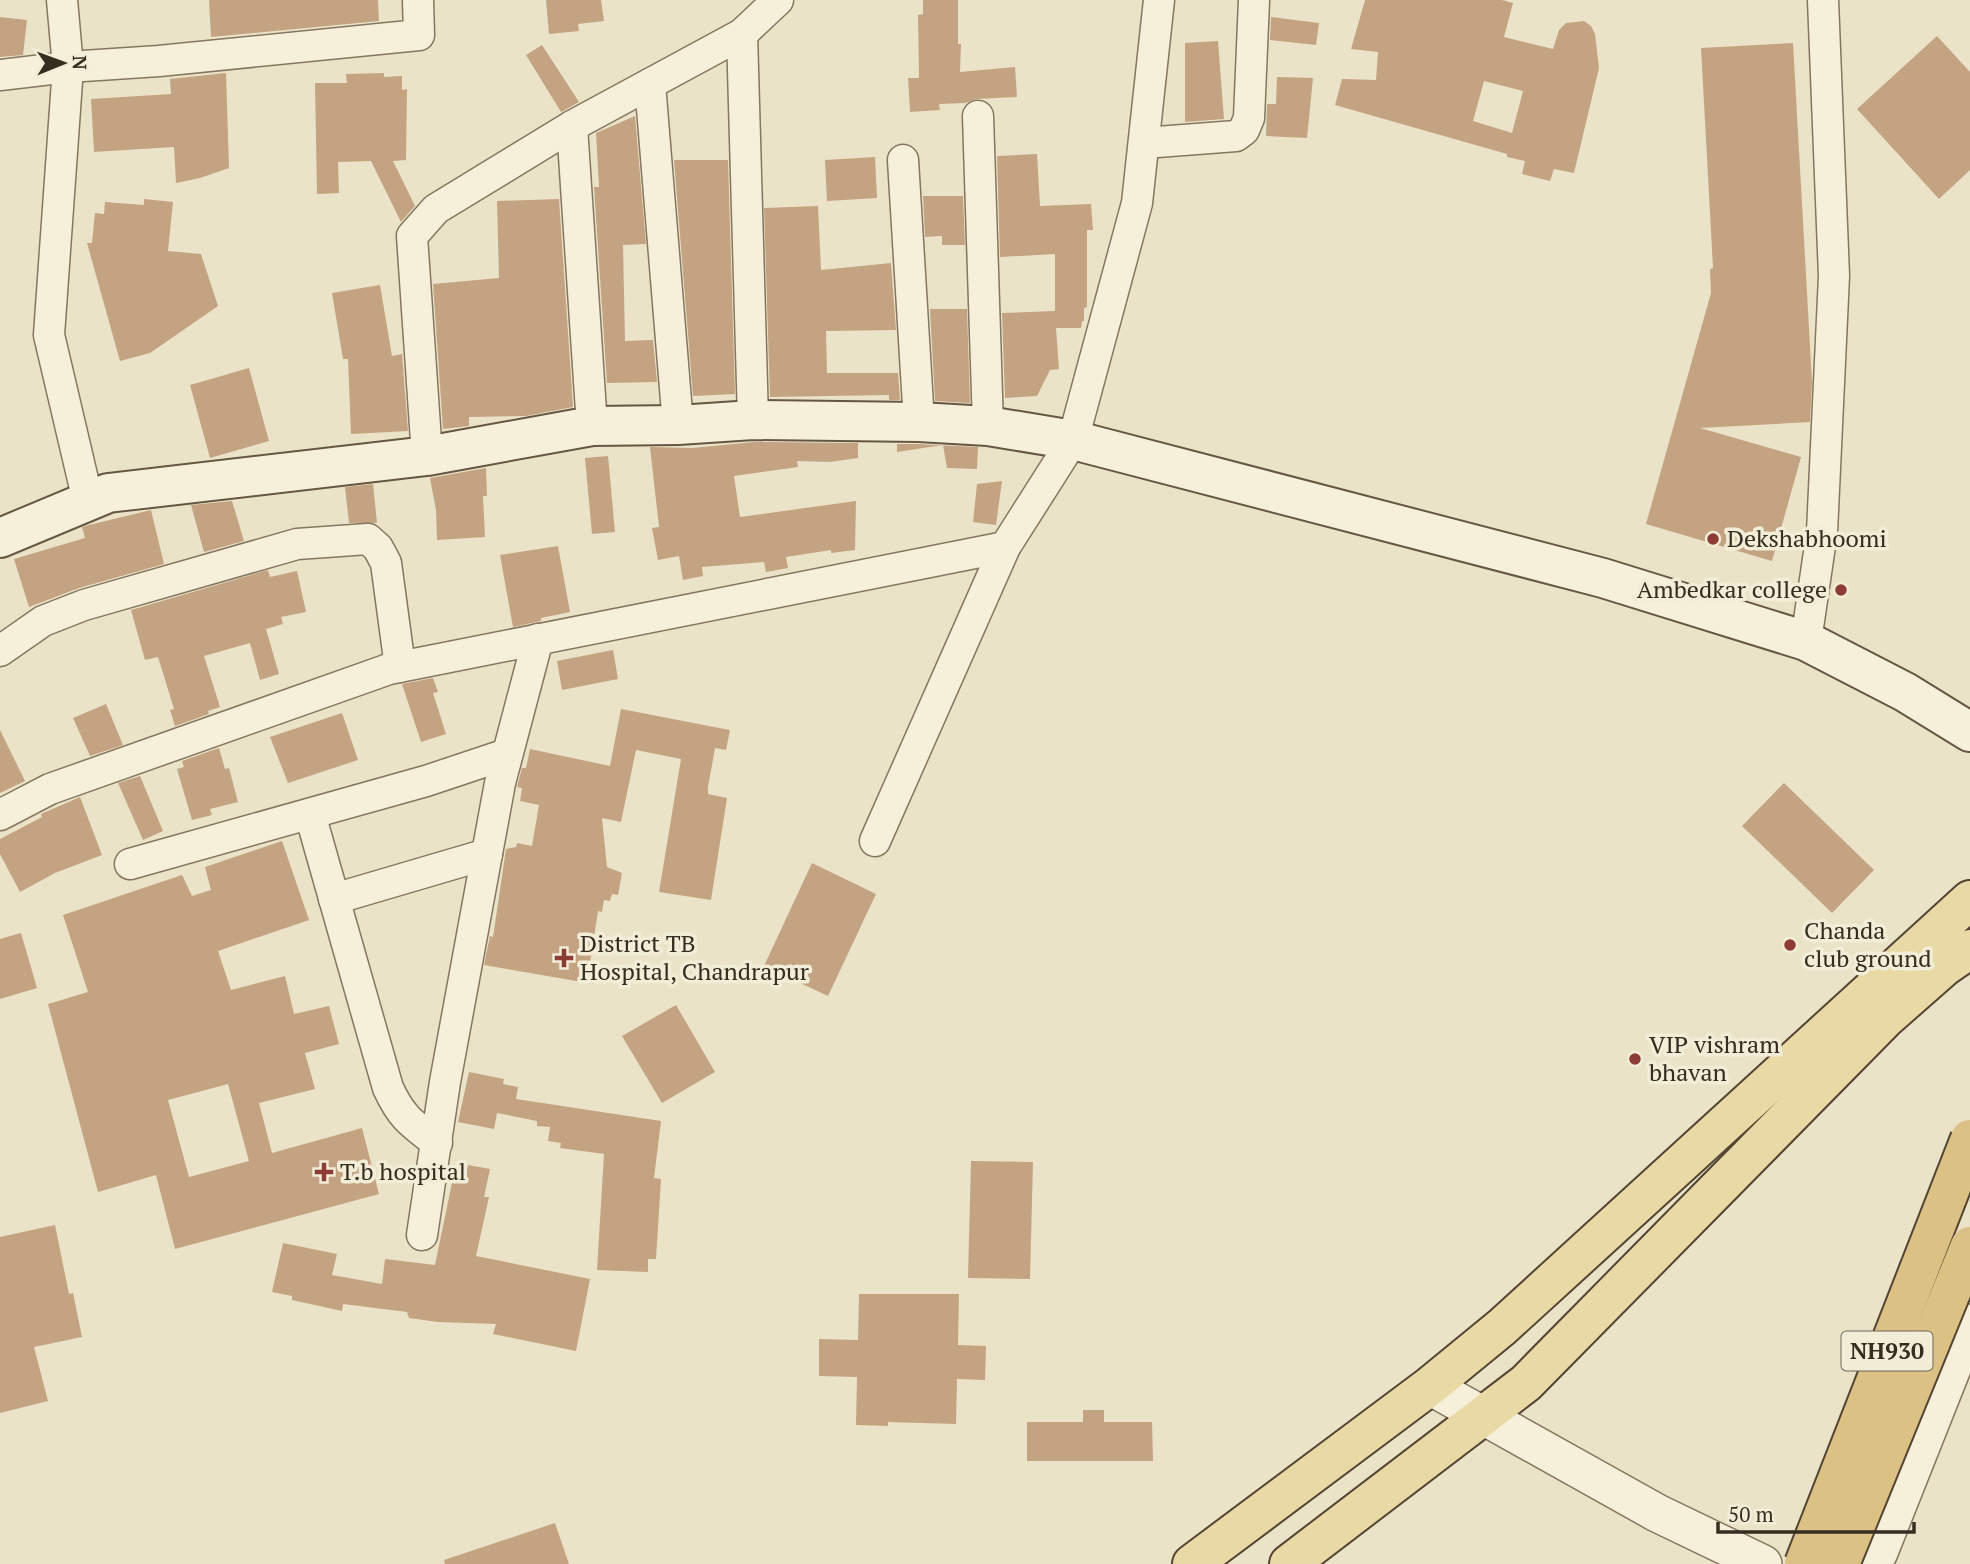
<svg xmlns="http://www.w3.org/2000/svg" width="1970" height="1564" font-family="'PT Serif',serif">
	<rect width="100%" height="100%" fill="#eae3c8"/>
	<!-- building -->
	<g fill="#c4a382" fill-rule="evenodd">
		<path d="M209,0h169l1,21 -168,16z"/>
		<path d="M546,0h55l3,21 -26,3 1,7 -30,3z"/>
		<path d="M923,0h35v44h3l-1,28 55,-5 2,30 -40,2 -12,4 -26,1 1,6 -30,2 -2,-34h11l-1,-63 5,-1z"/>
		<path d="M1365,0h137l11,3 -9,34 49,12 6,-19 7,-7 18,-2 7,5 4,8 4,34 -25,105 -20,-4 -4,12 -28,-7 3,-13 -18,-4v-3l-172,-49 7,-26 34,1 2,-28 -27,-3zM1484,81l39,10 -11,42 -39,-12z"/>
		<path d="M0,17l27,3 -4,35 -23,2z"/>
		<path d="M1271,17l48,6 -3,22 -46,-5z"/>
		<path d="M1937,36l33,36v98l-31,29 -82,-90z"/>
		<path d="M1218,41l6,78 -39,3v-79z"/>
		<path d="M1793,43l19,339 -2,40 -110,6 101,29 -29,104 -126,-37 65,-231 -1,-24 3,-1 -12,-220z"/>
		<path d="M542,45l37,57 -18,10 -35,-57z"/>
		<path d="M226,73l3,95 -29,10 -24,5 -2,-36 -80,5 -3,-53 80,-5 -1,-15z"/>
		<path d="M384,73v4l18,-1v14l5,-1 -1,71 -13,1 22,45 -14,16 -30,-61 -33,1 1,31 -22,1 -2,-111h32l-1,-9z"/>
		<path d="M1277,77l36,1 -6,60 -41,-2 1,-32h9z"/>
		<path d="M635,116l11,128 -23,1 2,96 28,-1 4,42 -50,1 -13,-196h5l-3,-54z"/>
		<path d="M1037,154l3,52 51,-2 2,26h-6v77l-3,1v13h-2l-1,7h-25l3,41 -9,1 -13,26 -32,2 -3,-85 53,-2v-57l-55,3 -3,-101z"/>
		<path d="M875,157l2,41 -50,3 -2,-41z"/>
		<path d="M674,160h54l7,234 -42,2z"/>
		<path d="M923,196h40l2,49h-23v-9l-17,1z"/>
		<path d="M144,199l29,3 -5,49 33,3 17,52 -68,47 -30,8 -33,-118h5l3,-30 9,1 1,-12 39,3z"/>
		<path d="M559,199l14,208 -47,9 -57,1v9l-26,3 -10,-145 66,-6 -2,-77z"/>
		<path d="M818,206l3,64 70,-7 5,67 -70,1 1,42h71l2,27h-11v-5l-119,2 -6,-189z"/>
		<path d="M380,285l12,71 10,-2 6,77 -57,3 -3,-75h-5l-11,-66z"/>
		<path d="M930,309h37l3,94 -35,-2z"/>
		<path d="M249,368l20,73 -59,17 -20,-73z"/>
		<path d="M754,442l104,1v15l-28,4 -33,-1 1,6 -64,9 6,41 116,-16 -1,49 -24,3v-3l-45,7 2,11 -22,4 -2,-10 -62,5 1,9 -20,4 -4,-24 -21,4 -6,-32 7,-1 -9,-80 42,1z"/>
		<path d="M897,444h21l60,3 -1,22 -30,-1 -4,-23 -46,7z"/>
		<path d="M608,456l7,76 -23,2 -7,-76z"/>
		<path d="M486,468l1,28h-4l2,41 -48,3 -1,-30 -6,-32z"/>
		<path d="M1002,481l-6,44 -23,-3 4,-38z"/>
		<path d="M373,484l4,39h-28l-4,-36z"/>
		<path d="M232,501l12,40 -40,11 -13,-47z"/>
		<path d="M151,510l13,54 -85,24 -50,19 -15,-48 71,-21 -3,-11 7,-2z"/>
		<path d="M558,546l12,66 -29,6v3l-28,6 -13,-72z"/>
		<path d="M268,570l2,7 27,-6 9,41 -25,5 2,7 -17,5 13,45 -19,6 -10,-37 -46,13 16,51 -12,4 1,3 -34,12 -5,-16 4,-1 -16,-52 -13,3 -14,-50z"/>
		<path d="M613,650l5,29 -56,11 -5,-29z"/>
		<path d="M433,678l5,14 -5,1 13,41 -25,8 -19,-58z"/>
		<path d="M106,704l17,41 -33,11 -17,-38z"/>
		<path d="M621,709l109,21 -4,20 -11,-2 -7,39v7l19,4 -16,102 -52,-8 22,-133 -45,-9 -15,72 -19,-4 5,49 15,6 -4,22 -6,-1 -2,7 -6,-1 -2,12 -4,-1 -8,51 8,1 -4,21 -110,-19 6,-29 3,1 13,-88 10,-2 1,-4 15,3 7,-41 -19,-4 2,-13 -5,-1 5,-19h4l4,-19 80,17z"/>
		<path d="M342,713l16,47 -70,23 -18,-46z"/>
		<path d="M0,730l25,51 -25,12z"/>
		<path d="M219,748l6,21 4,-1 9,34 -28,7 2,6 -20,5 -15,-51 7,-2 -2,-6z"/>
		<path d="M140,776l23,55 -20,9 -25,-57z"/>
		<path d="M1784,783l90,87 -42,43 -90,-87z"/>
		<path d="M80,797l22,58 -47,18 -35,19 -20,-38v-15l42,-22 -1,-3z"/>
		<path d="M282,841l27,79 -91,31 13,39 54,-14 9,38 35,-8 10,38 -34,9 10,36 -56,14 13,50 90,-25 17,66 -204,55 -19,-74 -58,17 -50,-188 40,-12 -25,-77 119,-40 10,21 19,-6 -6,-23zM228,1084l21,77 -60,16 -21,-77z"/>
		<path d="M812,863l64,31 -48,102 -64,-30z"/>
		<path d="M21,933l16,55 -37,11v-60z"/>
		<path d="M676,1005l39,67 -53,31 -40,-67z"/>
		<path d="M469,1072l35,7 -1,5 15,3 -2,12 145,22 -7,57 7,1 -5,80h-8v13l-51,-2 7,-116 -44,-6 1,-5 -13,-2 2,-14 -13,-1v-5l-40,-8 -3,16 -36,-7z"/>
		<path d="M971,1161l62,1 -3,117 -62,-1z"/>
		<path d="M468,1165l22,4 -6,28h5l-13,59 114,23 -14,72 -83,-17 3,-10 -58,-2 -29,-4 -2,-6 -64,-8 -1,7 -50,-11v-4l-20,-4 11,-49 54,11 -5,21 50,9 3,-25 50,6 19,-92 12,3z"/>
		<path d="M55,1225l14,69 4,-1 9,44 -48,10 14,54 -48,12v-176z"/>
		<path d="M859,1294h100l-1,51 28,1 -1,34 -28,-1 -1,45 -68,-2v4l-32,-1 1,-48 -38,-1v-37l39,1z"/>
		<path d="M1083,1410h21v12h48l1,39h-126v-39h56z"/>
		<path d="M555,1523l14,41h-124l-1,-4z"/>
	</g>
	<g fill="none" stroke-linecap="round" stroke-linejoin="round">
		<!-- minor casing -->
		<g stroke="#85765f" stroke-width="33">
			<g id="minor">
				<path d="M62,0l6,67 -19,268 39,166"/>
				<path d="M742,34l11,386"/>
				<path d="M0,75l68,-8 91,-6 260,-26 -1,-35"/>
				<path d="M650,84l28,341"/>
				<path d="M978,116l10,310"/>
				<path d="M572,126l20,300"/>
				<path d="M1144,143l92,-7 8,-6 5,-12 5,-118"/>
				<path d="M903,160l16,262"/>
				<path d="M427,456l-15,-220 24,-27 136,-83 170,-92 36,-34"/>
				<path d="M1806,641l16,-109 12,-256 -11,-276"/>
				<path d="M0,651l43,-30 41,-16 213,-61 71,-5 10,9 8,15 14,104"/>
				<path d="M310,814l78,274c14,30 23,35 49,55"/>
				<path d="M0,815l50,-26 339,-120 616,-122"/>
				<path d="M875,841l130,-294 68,-107 64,-237 22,-203"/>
				<path d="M130,864l296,-83 81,-27"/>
				<path d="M334,899l153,-45"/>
				<path d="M422,1235l23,-153 55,-299 38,-144"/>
			</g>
		</g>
		<!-- tertiary casing -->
		<g stroke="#85765f" stroke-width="40">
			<g id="tertiary">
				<path d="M1430,1386l227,127 106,51"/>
				<path d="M1815,1559l64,-7 91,-229"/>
			</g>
		</g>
		<!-- secondary casing -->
		<g stroke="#665742" stroke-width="42">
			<path id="secondary" d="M0,538l108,-45 319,-37 165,-30 86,-1 75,-5 166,2 69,4 85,14 530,138 203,63 99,51 65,40"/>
		</g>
		<!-- primary casing -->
		<g stroke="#534433" stroke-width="42">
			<g id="primary">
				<path d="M1192,1564l238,-178 72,-59 468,-427"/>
				<path d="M1289,1564l237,-181 360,-365 58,-51 26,-18"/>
			</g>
		</g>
		<!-- minor -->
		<use href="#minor" stroke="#f6f0db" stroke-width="30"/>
		<!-- tertiary -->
		<use href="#tertiary" stroke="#f6f0db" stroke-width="37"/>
		<!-- secondary -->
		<use href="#secondary" stroke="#f6f0db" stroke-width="38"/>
		<!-- primary -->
		<use href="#primary" stroke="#e9d9a5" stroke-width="38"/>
		<!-- trunk-bridge casing -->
		<g stroke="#534433" stroke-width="42" stroke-linecap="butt">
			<g id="trunk-bridge">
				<path d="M1804,1564l166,-425"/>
				<path d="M1840,1564l130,-318"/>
			</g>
		</g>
		<!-- trunk-bridge -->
		<use href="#trunk-bridge" stroke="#dcc184" stroke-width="38"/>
	</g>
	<!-- markers -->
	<g fill="#8d3b35" stroke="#f2edd7" stroke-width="2.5">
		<circle cx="1713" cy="539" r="7"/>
		<circle cx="1841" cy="590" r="7"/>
		<circle cx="1790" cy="945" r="7"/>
		<path d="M560.5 947.5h7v7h7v7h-7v7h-7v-7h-7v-7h7z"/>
		<circle cx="1635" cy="1059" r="7"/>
		<path d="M320.5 1161.5h7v7h7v7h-7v7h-7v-7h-7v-7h7z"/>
	</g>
	<g text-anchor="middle" stroke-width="7" stroke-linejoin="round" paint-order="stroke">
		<!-- shield labels -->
		<rect fill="#f2edd7" stroke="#6e6758" stroke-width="2" x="1841.5" y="1331.5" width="91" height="39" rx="5"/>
		<g font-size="23" font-weight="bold" fill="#362d21">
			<text x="1887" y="1359">NH930</text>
		</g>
		<!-- poi labels -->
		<g font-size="24" fill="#362d21" stroke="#f2edd7" text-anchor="start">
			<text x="1727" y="547">Dekshabhoomi</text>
			<text x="1827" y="598" text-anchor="end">Ambedkar college</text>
			<text x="1804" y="939">Chanda<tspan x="1804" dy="28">club ground</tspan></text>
			<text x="580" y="952">District TB<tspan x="580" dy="28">Hospital, Chandrapur</tspan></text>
			<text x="1649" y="1053">VIP vishram<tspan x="1649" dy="28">bhavan</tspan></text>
			<text x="340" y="1180">T.b hospital</text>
		</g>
	</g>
	<!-- north arrow -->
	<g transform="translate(63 63) rotate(89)" stroke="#f2edd7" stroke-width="5" paint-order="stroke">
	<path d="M0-5L12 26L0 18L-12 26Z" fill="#362d21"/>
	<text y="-10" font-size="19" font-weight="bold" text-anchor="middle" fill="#362d21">N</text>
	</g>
	<!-- scale -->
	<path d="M1718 1522v10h196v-10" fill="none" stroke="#362d21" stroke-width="3.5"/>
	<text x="1728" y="1522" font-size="21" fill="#362d21" stroke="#f2edd7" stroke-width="5" paint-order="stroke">50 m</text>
</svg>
